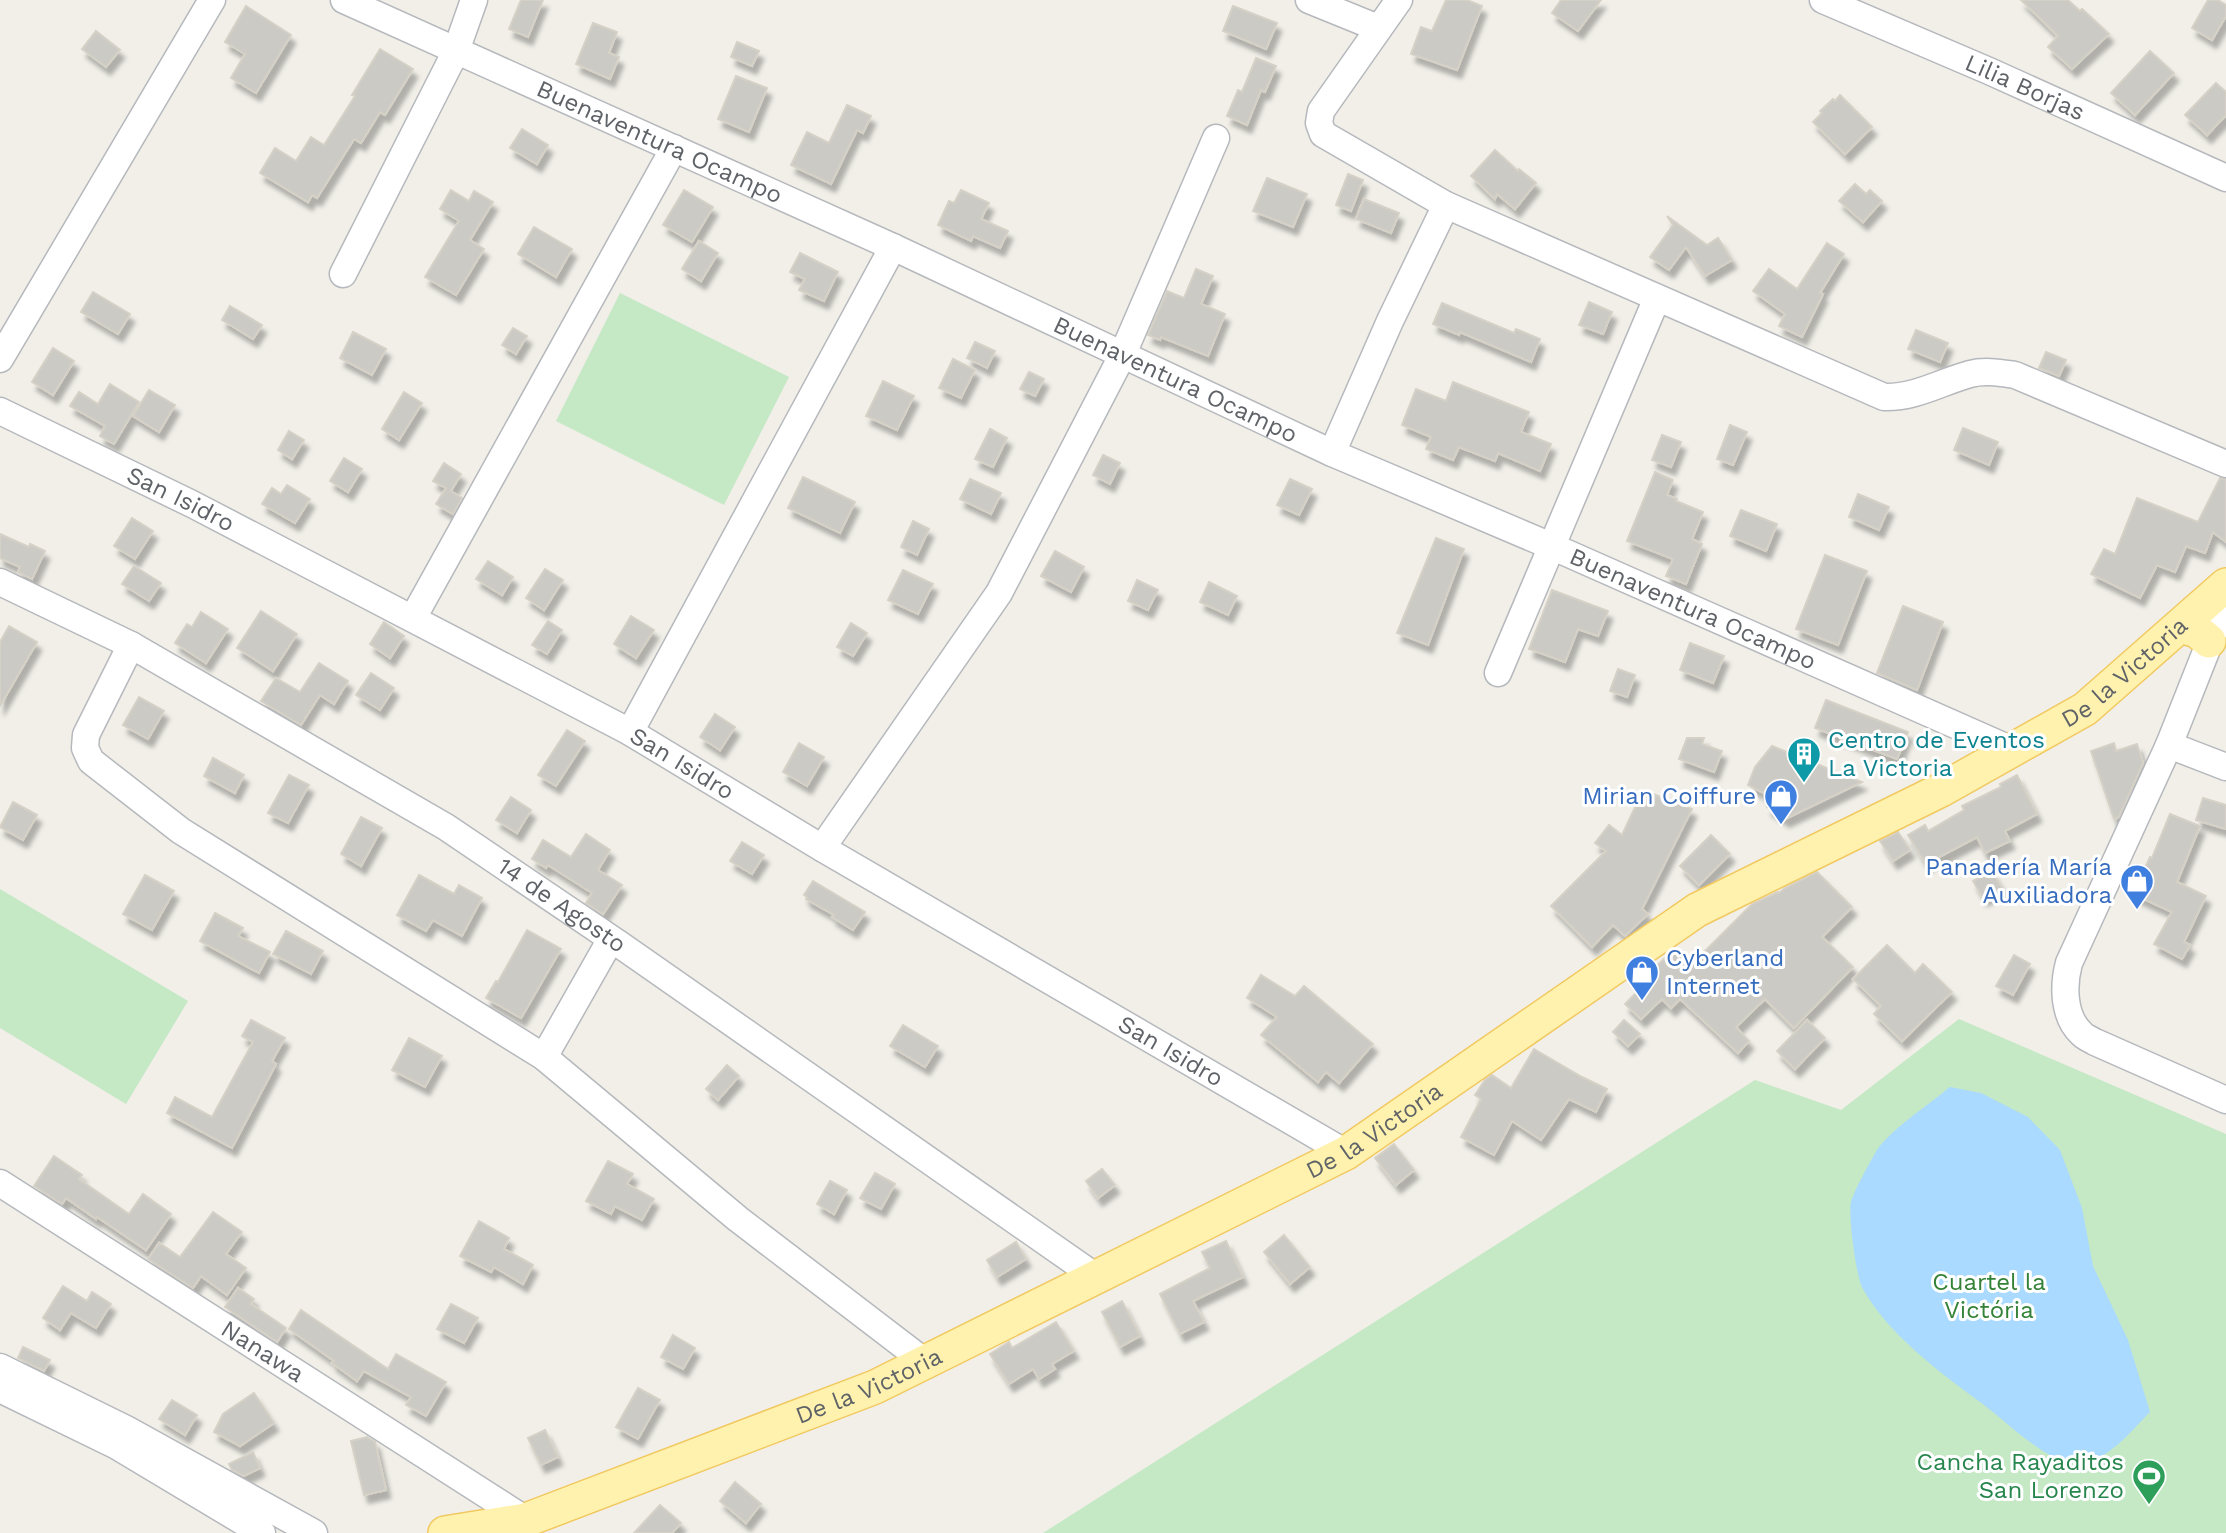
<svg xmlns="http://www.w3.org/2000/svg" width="2226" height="1533" font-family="'Work Sans',sans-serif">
	<defs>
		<filter id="shadow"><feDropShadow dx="4.5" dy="8" stdDeviation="2" flood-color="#0004"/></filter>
	</defs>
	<rect width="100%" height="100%" fill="#f1efe8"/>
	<!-- green -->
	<g fill="#c5e8c5">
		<path d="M620,293l169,84 -65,128 -168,-84z"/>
		<path d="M0,889l188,112 -62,103 -126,-76z"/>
		<path d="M1959,1019l267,115v399h-1183l712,-453 86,30z"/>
	</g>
	<!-- water -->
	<path fill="#aadaff" d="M1950,1087l31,6 47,24 32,33 22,58 11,58 35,74 22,72c-20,20 -42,50 -73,51 -29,1 -70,-41 -93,-58 -42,-31 -98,-72 -122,-118 -6,-12 -14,-72 -11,-85 3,-11 20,-42 26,-52 13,-20 54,-47 73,-63z"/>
	<!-- building -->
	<g fill="#cccac5" stroke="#d6d1c6" stroke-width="2" filter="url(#shadow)">
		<path d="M521,0h22l-15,37 -19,-8z"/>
		<path d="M1446,0h21l15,6 -25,64 -46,-16 10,-27 11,4z"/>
		<path d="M1561,0h40l-23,31 -26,-18z"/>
		<path d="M2021,0h47l12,11 2,-2 27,25 -37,35 -24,-22 10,-11z"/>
		<path d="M2208,0h10l8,5v11l-14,24 -20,-12z"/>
		<path d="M246,6l45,29 -35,58 -25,-15 14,-24 -20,-12z"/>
		<path d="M1233,6l44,17 -11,26 -43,-18z"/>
		<path d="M593,23l24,9 -8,21 10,4 -9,22 -34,-15z"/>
		<path d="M96,31l24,19 -14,17 -24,-18z"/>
		<path d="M737,42l22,9 -7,15 -21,-9z"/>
		<path d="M380,49l33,20 -28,46 -5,-3 -19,31 -7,-4 -37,59 -5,-3 -4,7 -48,-29 15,-25 21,13 15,-24 13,8 31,-49 -3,-1z"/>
		<path d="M2150,51l24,22 -39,42 -24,-22z"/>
		<path d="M1256,58l20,8 -11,26 -4,-2 -14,35 -20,-9 11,-26 4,2z"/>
		<path d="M736,76l31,12 -18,44 -31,-13z"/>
		<path d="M2216,83l10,9v23l-19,20 -22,-20z"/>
		<path d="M1840,95l32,32 -27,27 -32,-32 9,-9 -2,-2 13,-12 2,2z"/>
		<path d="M847,105l24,11 -8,17 -6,-3 -26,54 -40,-19 16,-33 22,11z"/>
		<path d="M522,129l26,16 -11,19 -27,-16z"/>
		<path d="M1495,150l23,21 1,-2 17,14 -21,26 -18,-15 -2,5 -24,-23z"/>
		<path d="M1348,174l15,6 -12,31 -15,-6z"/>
		<path d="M1267,178l40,16 -14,33 -40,-16z"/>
		<path d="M1855,184l11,10 4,-4 12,11 -19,21 -24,-21z"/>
		<path d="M451,190l18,11 5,-10 19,11 -23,38 14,9 -28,46 -31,-18 34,-56 -19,-12z"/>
		<path d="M684,190l29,17 -21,35 -29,-17z"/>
		<path d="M961,190l28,13 -8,16 27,12 -8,17 -27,-12 -2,5 -33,-16 11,-24 5,2z"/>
		<path d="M1364,199l35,14 -8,20 -35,-14z"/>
		<path d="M1667,216l40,29 11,-7 14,22 -27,16 -19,-29 -17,23 -19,-13 23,-32z"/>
		<path d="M534,227l38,22 -16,28 -38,-23z"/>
		<path d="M699,241l19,12 -17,28 -19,-12z"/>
		<path d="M1827,243l17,11 -24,39 3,1 -21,43 -23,-11 6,-12 -32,-23 16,-22 28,20z"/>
		<path d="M800,253l38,19 -14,29 -25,-11 6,-11 -15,-7z"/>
		<path d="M1196,269l17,7 -12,28 24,10 -17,42 -47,-19 -1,3 -12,-5 19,-44 17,7z"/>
		<path d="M93,292l37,22 -12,20 -37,-22z"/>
		<path d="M1589,302l23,10 -9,22 -24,-9z"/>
		<path d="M1442,303l72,30 2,-4 24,10 -9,23 -71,-30 -1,3 -26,-11z"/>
		<path d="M230,306l32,19 -9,14 -31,-19z"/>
		<path d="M513,328l14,8 -11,18 -14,-9z"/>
		<path d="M1916,330l32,13 -8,19 -32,-13z"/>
		<path d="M353,332l33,17 -14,26 -32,-17z"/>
		<path d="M975,342l20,9 -8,17 -20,-10z"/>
		<path d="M53,348l21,13 -21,34 -21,-13z"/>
		<path d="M2046,352l20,8 -7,16 -20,-8z"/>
		<path d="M953,359l22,11 -14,28 -22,-10z"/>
		<path d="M1029,372l15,7 -9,17 -15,-7z"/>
		<path d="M883,381l31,15 -17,34 -31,-14z"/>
		<path d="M1453,382l76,30 -8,20 30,12 -11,27 -42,-18 -3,8 -36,-14 -6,13 -27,-11 5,-12 -29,-12 14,-36 30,12z"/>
		<path d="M110,384l29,18 -25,42 -14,-8 5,-10 -35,-20 9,-14 19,12z"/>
		<path d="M149,390l26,15 -16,27 -26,-16z"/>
		<path d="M404,392l18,11 -23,37 -17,-11z"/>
		<path d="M1730,425l17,7 -14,33 -16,-6z"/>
		<path d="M1963,428l35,14 -9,23 -35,-15z"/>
		<path d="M990,429l17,9 -14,29 -18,-8z"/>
		<path d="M289,431l15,9 -12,19 -14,-9z"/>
		<path d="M1662,435l19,7 -10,25 -19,-7z"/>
		<path d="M1103,455l17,8 -10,21 -17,-9z"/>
		<path d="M344,458l18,11 -14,23 -18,-11z"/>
		<path d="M444,463l17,11 -10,17 11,7 -9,16 -17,-10 10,-16 -13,-7z"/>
		<path d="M1655,472l18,8 -6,15 10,4 -1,2 27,11 -11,27 10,5 -16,40 -20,-8 7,-17 -46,-18z"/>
		<path d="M803,477l52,25 -15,31 -52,-25z"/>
		<path d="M2220,478l6,1v63l-13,-10 -8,21 -19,-7 -11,26 -18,-7 -17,33 -49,-24 13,-25 11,5 22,-56 61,24z"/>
		<path d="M970,479l31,14 -10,21 -31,-15z"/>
		<path d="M1290,479l22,10 -13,26 -22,-10z"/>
		<path d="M287,485l23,14 -15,24 -33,-19 10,-16 9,6z"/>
		<path d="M1858,494l31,13 -10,23 -30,-13z"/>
		<path d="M1741,510l36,14 -11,27 -36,-15z"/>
		<path d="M132,518l21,13 -18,28 -21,-13z"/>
		<path d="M913,521l16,8 -12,26 -16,-8z"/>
		<path d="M0,534l29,13 1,-3 15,7 -13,28 -14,-7 2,-5 -20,-9z"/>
		<path d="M1436,538l28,11 -36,96 -31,-12z"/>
		<path d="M1055,551l29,16 -13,25 -30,-16z"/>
		<path d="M1825,555l42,16 -29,74 -42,-16z"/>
		<path d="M488,561l25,16 -11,18 -26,-16z"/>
		<path d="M134,566l27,17 -12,18 -27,-17z"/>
		<path d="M545,569l18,11 -19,30 -18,-12z"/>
		<path d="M903,570l30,14 -15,30 -30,-14z"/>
		<path d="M1137,580l21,10 -10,20 -20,-9z"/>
		<path d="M1209,582l28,14 -9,19 -28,-13z"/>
		<path d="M1552,590l56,21 -10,25 -20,-7 -13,33 -36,-13z"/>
		<path d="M1903,606l40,16 -26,68 -40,-17z"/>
		<path d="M261,611l36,23 -24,37 -36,-23z"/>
		<path d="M201,612l27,17 -22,34 -31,-20 12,-19 5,3z"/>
		<path d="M631,616l23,14 -18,28 -22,-14z"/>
		<path d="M548,621l14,9 -15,24 -15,-9z"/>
		<path d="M384,622l20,14 -14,22 -20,-14z"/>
		<path d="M851,623l16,10 -14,23 -16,-9z"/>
		<path d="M9,626l28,16 -37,64v-64z"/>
		<path d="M1690,643l34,13 -11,27 -33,-13z"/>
		<path d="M319,663l29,18 -14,23 -14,-9 -19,30 -40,-24 15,-23 24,14z"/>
		<path d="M1618,669l17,6 -8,22 -17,-6z"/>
		<path d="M371,673l23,15 -14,22 -24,-15z"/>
		<path d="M139,697l25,14 -16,28 -25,-14z"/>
		<path d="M1826,700l82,32 -11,27 -82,-31z"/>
		<path d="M715,714l20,13 -15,23 -20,-13z"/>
		<path d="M567,730l18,11 -29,45 -18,-11z"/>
		<path d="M1687,738h17l-2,6 20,7 -8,21 -35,-13z"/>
		<path d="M799,743l25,14 -17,29 -24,-14z"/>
		<path d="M2114,743l2,8 21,-7 6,19 -24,54 -5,2 -23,-68z"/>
		<path d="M1772,746l90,36 -77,37 -18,-12 9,-8 -28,-14 7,-18z"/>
		<path d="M213,758l31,17 -9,18 -31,-17z"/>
		<path d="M289,775l20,10 -21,38 -20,-10z"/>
		<path d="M2017,775l20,39 -32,17 5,10 -25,12 -8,-16 -51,27 -18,-29 17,-10 3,6 36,-21 -2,-4 39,-19 -1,-3z"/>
		<path d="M1643,790l49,19 -50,100 6,5 -23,22 -12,-11 -21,22 -41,-41 55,-55 -11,-8 14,-18 13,10z"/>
		<path d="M511,797l20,13 -14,23 -21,-13z"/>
		<path d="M2203,798l23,7v24l-30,-9z"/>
		<path d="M13,802l24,13 -14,25 -23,-13z"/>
		<path d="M2170,814l30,12 -23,56 29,14 -22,46 6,3 -8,14 -28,-15 18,-32 -39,-18 17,-37 2,1z"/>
		<path d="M361,817l21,11 -21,38 -20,-12z"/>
		<path d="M1898,832l12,18 -17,11 -13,-20z"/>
		<path d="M586,834l24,16 -12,20 24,15 -19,29 -17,-11 6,-10 -44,-28 -2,3 -14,-9 11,-19 28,17z"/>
		<path d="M1711,835l19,19 -31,31 -19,-19z"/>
		<path d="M742,842l22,13 -12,19 -22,-13z"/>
		<path d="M1992,871l10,17 -19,10 -10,-17z"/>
		<path d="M1817,872l35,35 -30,30 31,30 -59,61 -29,-29 -29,28 13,14 -11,12 -58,-54 -9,9 -9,-9 -21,20 -16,-15 21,-21 -4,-4 33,-30 16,16 61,-61 26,-12 1,1 6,-5z"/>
		<path d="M145,875l29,16 -22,39 -29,-16z"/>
		<path d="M419,875l35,19 5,-9 23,13 -20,38 -29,-16 -7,11 -29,-16z"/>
		<path d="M813,881l52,31 -12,18 -21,-13 2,-2 -28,-16 1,-2 -3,-2z"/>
		<path d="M215,913l28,15 -5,8 32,16 -11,21 -59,-32z"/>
		<path d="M527,930l34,19 -40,69 -35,-20 10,-17 2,1z"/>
		<path d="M286,931l37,20 -12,23 -38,-20z"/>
		<path d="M1887,945l28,28 8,-9 29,28 -50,49 -28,-27 7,-8 -28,-27z"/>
		<path d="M2014,955l16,9 -17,31 -17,-9z"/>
		<path d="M1261,975l34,21 9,-10 69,58 -34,39 -13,-11 -8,10 -57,-47 16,-18 -30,-19z"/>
		<path d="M251,1020l34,18 -13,23 4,3 -44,84 -65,-35 8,-16 37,20 41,-75 -11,-6z"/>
		<path d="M1624,1020l16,14 -12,12 -15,-14z"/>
		<path d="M1807,1020l18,18 -30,31 -18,-18z"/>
		<path d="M903,1025l35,21 -13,21 -35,-21z"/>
		<path d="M409,1038l33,18 -17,31 -33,-17z"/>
		<path d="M1534,1049l48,28 25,12 -11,23 -27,-13 -28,41 -29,-19 -18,34 -33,-18 20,-38 -6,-4 10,-15 7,-5 19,13z"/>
		<path d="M727,1065l12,11 -21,24 -12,-11z"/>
		<path d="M1394,1144l20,26 -18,15 -21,-27z"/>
		<path d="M54,1156l28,19 -3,4 50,35 14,-20 28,20 -25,36 -49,-33 -1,2 -30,-21 -4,6 -28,-18z"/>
		<path d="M608,1161l25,13 -6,10 27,15 -12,21 -27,-14 -4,8 -25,-13z"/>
		<path d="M1102,1169l13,16 -17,13 -12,-17z"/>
		<path d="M875,1173l20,11 -14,25 -21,-11z"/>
		<path d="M830,1181l17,9 -13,24 -17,-10z"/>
		<path d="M213,1212l29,20 -16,22 20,14 -19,27 -26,-19 -8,12 -45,-29 11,-16 21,14z"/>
		<path d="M479,1221l30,17 -5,11 29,16 -10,19 -29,-17 -3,5 -31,-16z"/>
		<path d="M1284,1235l26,32 -20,17 -26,-32z"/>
		<path d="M1226,1241l17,36 -50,24 11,21 -24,12 -20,-40 50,-26 -8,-16z"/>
		<path d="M1016,1242l10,17 -29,18 -10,-17z"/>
		<path d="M63,1286l24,15 5,-9 19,12 -15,24 -25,-15 -11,17 -17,-12z"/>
		<path d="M238,1288l16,11 -3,5 35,24 -9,14 -52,-35z"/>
		<path d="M1122,1301l18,35 -20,11 -18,-35z"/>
		<path d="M451,1304l27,14 -14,25 -27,-14z"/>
		<path d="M301,1310l87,59 8,-15 50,28 -20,34 -20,-11 5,-8 -47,-26 -7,10 -25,-18 2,-2 -45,-32z"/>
		<path d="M1056,1322l18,29 -22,13 3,5 -16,10 -6,-10 -24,15 -19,-30 19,-12 3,6z"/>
		<path d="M673,1335l22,13 -12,21 -22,-12z"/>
		<path d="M23,1347l27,13 -6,11 -26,-13z"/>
		<path d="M638,1388l22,12 -22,39 -22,-12z"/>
		<path d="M254,1393l20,30 -34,23 -26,-14 9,-18z"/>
		<path d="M172,1400l25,15 -12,20 -26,-16z"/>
		<path d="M545,1430l13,27 -17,8 -13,-27z"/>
		<path d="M367,1437l8,5 11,48 -22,5 -13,-54z"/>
		<path d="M253,1452l7,16 -16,8 -12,-6 -3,-6z"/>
		<path d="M735,1482l26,22 -15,19 -26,-22z"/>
		<path d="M660,1505l21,18 -9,10h-38z"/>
	</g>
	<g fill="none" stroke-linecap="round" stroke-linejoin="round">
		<!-- minor casing -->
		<g stroke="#b5b8bc" stroke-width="29">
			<g id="minor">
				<path id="s1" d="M344,0l549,247 439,206 219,93 461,204"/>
				<path d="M1309,0l69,28"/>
				<path d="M1399,0l-78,111 -2,12 4,11 123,71 438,192c31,1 57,-15 86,-23 15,-4 31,-1 45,1l211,89"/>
				<path id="s2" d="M1823,0l166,71 237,107"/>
				<path d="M343,274l113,-223 18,-51"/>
				<path d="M0,359l212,-359"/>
				<path id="s3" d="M0,411l192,93 438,228 192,116 524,305"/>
				<path d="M1332,453l58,-132 56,-116"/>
				<path id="s4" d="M0,582l131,63 315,182 173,117 477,333"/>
				<path d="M2226,601l-57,144 -100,218c-6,22 -6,53 12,70 3,4 9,6 14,9l131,58"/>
				<path d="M413,618l261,-470"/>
				<path d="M131,645l-45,90 -1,13 6,13 90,70 363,226 194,162 187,143"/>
				<path d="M1498,673l159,-375"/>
				<path d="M630,732l263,-485"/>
				<path d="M2169,745l57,22"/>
				<path d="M822,848l177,-255 123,-237 94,-218"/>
				<path d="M544,1057l67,-118"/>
				<path id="s5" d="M0,1183l526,337"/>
				<path d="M0,1367l126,62 188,104"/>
				<path d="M0,1389l117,57 145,87"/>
			</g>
		</g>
		<!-- major casing -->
		<g stroke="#f2c960" stroke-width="36">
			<g id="major">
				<path d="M2181,626l16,5 12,10"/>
				<path id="s6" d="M445,1533l81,-13 349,-133 471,-234 351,-243 244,-120 144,-81 141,-124"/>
			</g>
		</g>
		<!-- minor -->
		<use href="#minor" stroke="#fff" stroke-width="26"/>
		<!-- major -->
		<use href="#major" stroke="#fff2af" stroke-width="33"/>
	</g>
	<!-- icons -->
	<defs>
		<g id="building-pin" transform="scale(1.75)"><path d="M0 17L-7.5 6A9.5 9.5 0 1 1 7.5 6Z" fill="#0f9aa8" stroke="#fff"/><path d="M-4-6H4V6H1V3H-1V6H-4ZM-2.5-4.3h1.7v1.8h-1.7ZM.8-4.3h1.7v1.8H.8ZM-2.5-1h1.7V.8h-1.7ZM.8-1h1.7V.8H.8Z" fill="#fff"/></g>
		<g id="shop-pin" transform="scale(1.75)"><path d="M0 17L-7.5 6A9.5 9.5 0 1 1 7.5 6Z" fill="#3f7fe0" stroke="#fff"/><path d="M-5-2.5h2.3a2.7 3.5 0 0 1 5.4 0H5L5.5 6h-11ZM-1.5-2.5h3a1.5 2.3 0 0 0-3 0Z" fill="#fff"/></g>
		<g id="stadium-pin" transform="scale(1.75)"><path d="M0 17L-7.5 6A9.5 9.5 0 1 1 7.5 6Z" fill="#2e9e5b" stroke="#fff"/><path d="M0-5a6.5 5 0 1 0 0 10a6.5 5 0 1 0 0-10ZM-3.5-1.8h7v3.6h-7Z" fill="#fff"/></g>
	</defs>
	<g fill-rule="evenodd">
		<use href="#building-pin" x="1804" y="754"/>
		<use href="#shop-pin" x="1781" y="796"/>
		<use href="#shop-pin" x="2137" y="881"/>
		<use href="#shop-pin" x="1642" y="972"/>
		<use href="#stadium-pin" x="2149" y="1476"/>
	</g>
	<g text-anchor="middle" stroke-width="6" stroke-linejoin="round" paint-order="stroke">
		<!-- street labels -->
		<g font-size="24" fill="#5f6368" stroke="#fff">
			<text dy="8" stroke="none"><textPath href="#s2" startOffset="220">Lilia Borjas</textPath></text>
			<text dy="8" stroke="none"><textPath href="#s1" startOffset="346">Buenaventura Ocampo</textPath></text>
			<text dy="8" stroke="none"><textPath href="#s1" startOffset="914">Buenaventura Ocampo</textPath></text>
			<text dy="8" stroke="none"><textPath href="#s3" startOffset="201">San Isidro</textPath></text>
			<text dy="8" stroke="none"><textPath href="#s1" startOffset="1480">Buenaventura Ocampo</textPath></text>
			<text dy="8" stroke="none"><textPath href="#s6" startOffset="1899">De la Victoria</textPath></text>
			<text dy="8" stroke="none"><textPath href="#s3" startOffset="768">San Isidro</textPath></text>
			<text dy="8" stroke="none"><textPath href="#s4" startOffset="649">14 de Agosto</textPath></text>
			<text dy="8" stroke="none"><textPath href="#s3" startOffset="1335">San Isidro</textPath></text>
			<text dy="8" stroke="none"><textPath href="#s6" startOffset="1017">De la Victoria</textPath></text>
			<text dy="8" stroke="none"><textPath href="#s5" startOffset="312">Nanawa</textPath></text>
			<text dy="8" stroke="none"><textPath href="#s6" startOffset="450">De la Victoria</textPath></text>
		</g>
		<!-- culture labels -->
		<g font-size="24" fill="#0d838f" stroke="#fff" text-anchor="start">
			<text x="1828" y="748">Centro de Eventos<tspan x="1828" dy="28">La Victoria</tspan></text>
		</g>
		<!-- shop labels -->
		<g font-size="24" fill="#366cbe" stroke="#fff" text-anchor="end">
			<text x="1756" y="804">Mirian Coiffure</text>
			<text x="2112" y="875">Panadería María<tspan x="2112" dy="28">Auxiliadora</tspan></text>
			<text x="1666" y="966" text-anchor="start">Cyberland<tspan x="1666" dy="28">Internet</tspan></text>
		</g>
		<!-- park labels -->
		<g font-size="24" fill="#348238" stroke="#fff">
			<text x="1989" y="1290">Cuartel la<tspan x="1989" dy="28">Victória</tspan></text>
		</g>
		<!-- leisure labels -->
		<g font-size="24" fill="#27864d" stroke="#fff" text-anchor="end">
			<text x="2124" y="1470">Cancha Rayaditos<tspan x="2124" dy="28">San Lorenzo</tspan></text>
		</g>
	</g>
</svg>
